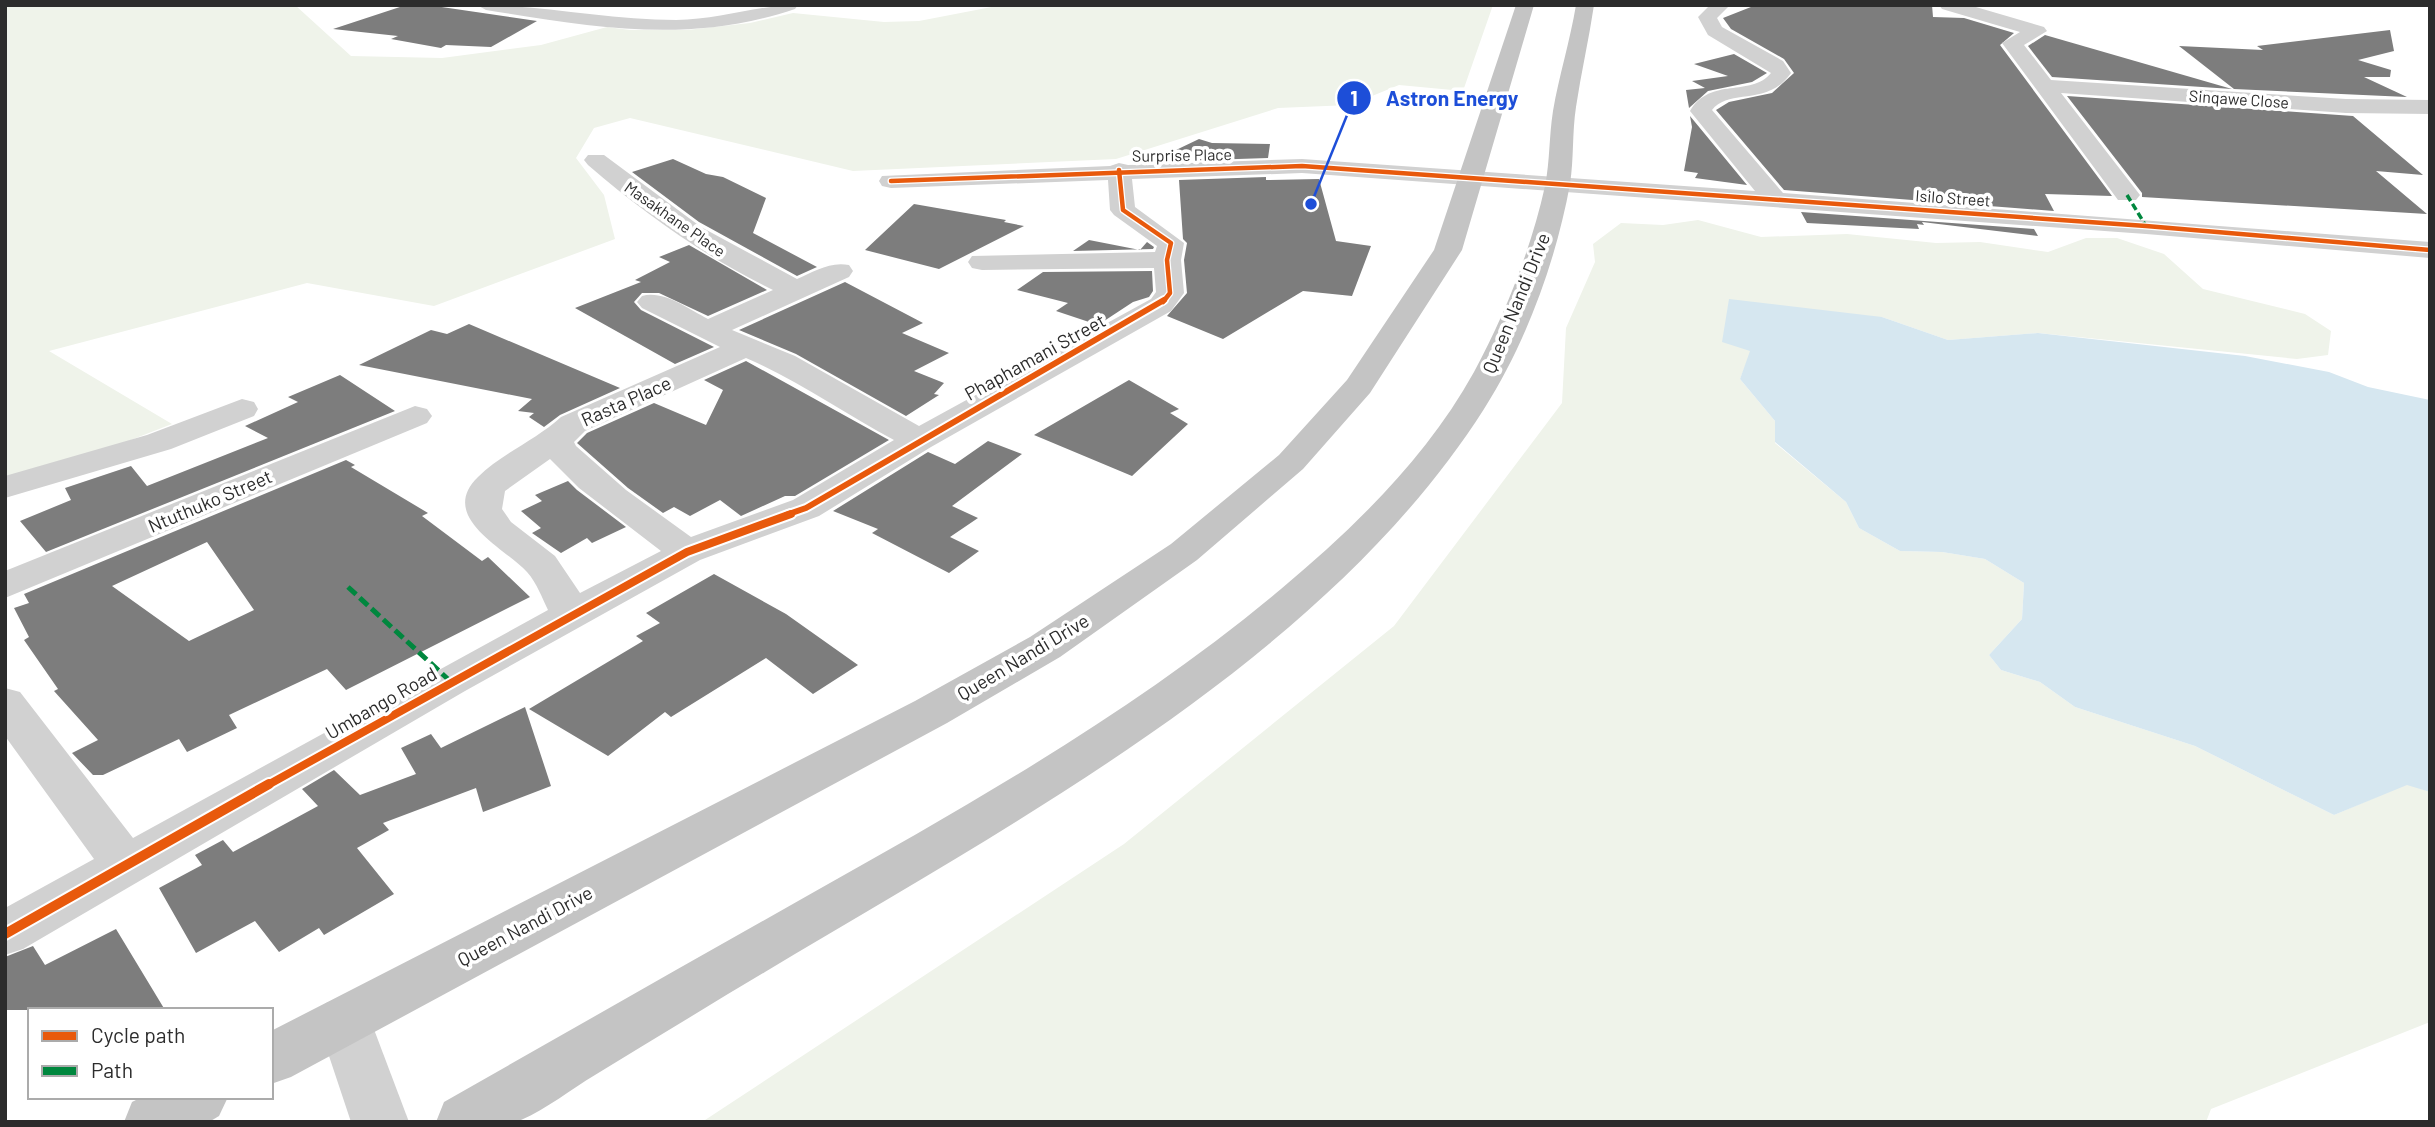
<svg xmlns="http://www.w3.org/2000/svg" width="2435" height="1127" font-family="Barlow,sans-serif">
	<rect width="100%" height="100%" fill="#fff"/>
	<!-- green -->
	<g fill="#eff3ea">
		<path d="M5,5h290l56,51 91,2 99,-13 66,-18 23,3h57l63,-7 43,-10 91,9 35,-1 83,-16h491l-30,86 -64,-6 -49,20 -72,3 -162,51 -263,12 -223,-53 -36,10 -18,30 28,37 11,44 -181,67 -127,-23 -258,68 123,73 -121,47 -46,13z"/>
		<path d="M1698,220l63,17 86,-3 89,9 44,-1 68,10 38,-14h31l47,16 39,35 102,25 26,17 -3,24 -31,4 -259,-26 -90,7 -66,-23 -131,34 -11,28 35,42v22l71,59 13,26 41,23 42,1 43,7 39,24 -2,36 -33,36 12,15 39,12 35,25 120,39 139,69 73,-31 23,8v230l-219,87 -5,13h-1504l422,-278 270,-218 168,-223 4,-75 29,-66 -2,-18 28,-21 42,2z"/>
	</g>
	<!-- water -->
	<path fill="#d6e7f0" d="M1729,299l153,18 66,23 90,-7 207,23 84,16 39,15 62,13v392l-23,-7 -73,30 -139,-69 -120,-39 -35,-25 -39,-12 -12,-15 33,-36 2,-36 -39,-24 -43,-7 -42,-1 -41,-23 -13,-26 -71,-60v-21l-35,-42 10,-28 -28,-9z"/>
	<!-- building -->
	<g fill="#7d7d7d" fill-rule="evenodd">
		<path d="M406,5h22l109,16 -46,26 -45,-2 -5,3 -50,-9 7,-3 -65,-7z"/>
		<path d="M1756,5h176l1,12 31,1 50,15 -14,12 112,151 -67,-2 9,17 -270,-21 -68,-80 13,-8 43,-9 22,-20 -10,-14 -53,-30 -8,-11z"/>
		<path d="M2390,30l4,21 -36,9 33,10 -1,7h-26l43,20 -173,-8 -55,-43 84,4 -6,-4z"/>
		<path d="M2045,35l187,54 -180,-12 -24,-31z"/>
		<path d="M1734,54l33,19 -15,9 -44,9 -19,17 -3,-18 19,-2 -13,-7 36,-5 -34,-12z"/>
		<path d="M2067,96l286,20 70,59 -47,-4 51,43 -285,-17v-4z"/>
		<path d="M1690,116l57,69 -52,-7 3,-5 -14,-2 8,-44z"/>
		<path d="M1199,139l13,4 58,1 -2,14 -91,3 -1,-11z"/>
		<path d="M673,159l33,15 17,3 43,21 -13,35 64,34 -20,9 -98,-54 -67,-50z"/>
		<path d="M1266,177v3l53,-1 17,62 35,5 -19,50 -49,-5 -80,48 -56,-23 20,-23 -3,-33 3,-17 -4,-4 -4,-59z"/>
		<path d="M914,204l92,16 -2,2 20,4 -85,43 -74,-19z"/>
		<path d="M1801,212l233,17 4,7 -116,-14 2,3 -7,-1 2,5 -112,-6z"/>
		<path d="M1089,240l51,10 7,-8 7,5 -1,2 -80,2z"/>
		<path d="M689,245l78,45 -59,26 -49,-23h-17l-8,9 7,8 73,37 -39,17 -100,-56 66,-26 -6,-2 35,-18 -11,-5z"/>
		<path d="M1152,271l1,20 -4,6 -16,5 -35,23 -42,-14 12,-8 -51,-13 26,-18z"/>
		<path d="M845,282l78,41 -21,10 47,20 -35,18 30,12 -10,11 5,1 -33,21 -110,-62 -57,-24z"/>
		<path d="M469,324l151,64 -60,27 -16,12 -15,-10 5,-4 -16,-2 14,-12 -173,-34 72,-35 16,4z"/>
		<path d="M746,361l143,79 -94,56h-10l-44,20 -21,-16 -30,16 -16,-9 -11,6 -35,-25 -51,-45 10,-10 67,-30 52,22 17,-35 -19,-10z"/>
		<path d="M340,375l55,36 -349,141 -26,-31 51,-21 -6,-12 66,-22 16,20 121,-48 -23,-12 53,-24 -10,-5z"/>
		<path d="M1129,380l50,29 -9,4 18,11 -56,52 -98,-41z"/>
		<path d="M988,441l34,13 -70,52 26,12 -28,19 29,14 -30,22 -77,-40 6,-4 -45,-18 95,-59 27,12z"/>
		<path d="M346,460l9,5 -4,2 77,46 -6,3 60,45 6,-4 42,40 -184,93 -19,-21 -98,46 8,13 -50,24 -8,-13 -76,36h-10l-21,-22 26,-13 -44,-49 4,-2 -34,-49 5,-3 -15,-29 15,-5 -5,-9zM207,542l47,68 -65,31 -77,-55z"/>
		<path d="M568,481l9,9 49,37 -34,16 -5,-5 -26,15 -29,-20 9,-5 -20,-17 21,-10 -7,-6z"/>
		<path d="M714,574l72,40 72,51 -45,29 -47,-36 -95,59 -6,-5 -57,44 -79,-47 114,-68 -7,-5 24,-13 -14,-10z"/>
		<path d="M525,707l26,79 -68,26 -7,-24 -93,35 6,7 -32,18 37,46 -70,41 -5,-7 -40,24 -24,-31 -59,32 -37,-65 43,-23 -7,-10 28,-15 10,12 85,-46 -16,-17 32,-19 26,25 56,-21 -15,-26 30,-14 10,14z"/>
		<path d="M116,929l49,81h-160v-53l28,-11 12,19z"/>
	</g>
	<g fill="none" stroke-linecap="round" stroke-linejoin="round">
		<!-- minor -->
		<g fill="#d1d1d1" fill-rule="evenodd">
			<path d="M477,5c67,0 132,15 199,15 42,0 81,-15 122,-15l-3,4c-108,36 -200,18 -309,1z"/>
			<path d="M1710,5h20l-13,13 5,9 61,34 8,12c-23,34 -62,15 -79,37l71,83 647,49v16l-284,-24 -844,-61 -170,6 3,28 49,36 -3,17 3,33 -13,18 -240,136 -112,69 -119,44 -235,131 -442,258 -18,6v-47l89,-49 -89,-123v-48l15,4 113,146 415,-228c-6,-12 -11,-27 -21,-38 -22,-24 -90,-55 -49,-95 23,-23 58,-37 83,-60l159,-70 -78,-39 -5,-6 5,-6c22,-6 46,13 66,23l65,-29c-68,-33 -128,-76 -185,-125l-4,-5 4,-5h16l97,72 96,52c16,-7 33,-18 52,-14l4,6 -4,6 -117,53 63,26 124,70 232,-127 5,-7 -2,-24 -172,2 -10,-2 -4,-6 4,-6 183,-4 2,-6 -43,-31 -4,-5 -2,-30 -217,8 -9,-2 -3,-5 3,-5 228,-10 9,-3 9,2 174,-6 453,32 -65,-80c21,-35 60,-13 81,-38l-63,-38 -10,-18zM746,358c51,22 99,56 148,82l-101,60 -102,37 -65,-47 -50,-44 -2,-4 11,-11zM550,459l29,29 82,63 -81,42 -25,-37 -44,-34 -9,-13 3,-18z"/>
			<path d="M1939,5h30l75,22 3,4 -23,14 27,35 295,19 84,1v14l-84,-1 -285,-20 79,102 -4,5h-18l-116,-157 18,-11 -78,-23z"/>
			<path d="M242,399l12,3 4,7 -4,7 -83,33 -166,49v-22l142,-41z"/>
			<path d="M415,406l12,3 5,7 -5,7 -422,175v-27z"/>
			<path d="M345,996l19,7 45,119h-58l-34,-102 9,-17z"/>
		</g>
		<!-- major -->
		<g fill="#c4c4c4" fill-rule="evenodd">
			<path d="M1516,5h18l-72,245 -92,143 -67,76 -106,91 -137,97 -113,66 -656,354 -20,7v-53l644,-330 115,-64 141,-93 108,-89 68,-75 87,-130z"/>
			<path d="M1576,5h18c-5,34 -13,68 -18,102 -4,26 -2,52 -6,77 -14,77 -44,159 -86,225 -160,251 -470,413 -719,563 -57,34 -114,69 -170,103 -24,14 -48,34 -74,45 -18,7 -64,2 -85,2l8,-20c123,-70 246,-140 370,-210 162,-91 324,-183 467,-303 74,-62 146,-132 193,-217 31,-57 57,-123 71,-186 5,-25 4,-50 8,-75 6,-35 17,-70 23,-106z"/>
			<path d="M142,1097h86l-9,19 -10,6h-85l8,-20z"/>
		</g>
		<!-- quiet-far1 -->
		<path stroke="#00873e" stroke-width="3.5" stroke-dasharray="7 3.5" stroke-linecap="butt" d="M2127,195l19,31"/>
		<!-- quiet -->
		<path stroke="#00873e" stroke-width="5" stroke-dasharray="11 5" stroke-linecap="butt" d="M348,587l102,94"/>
		<!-- cycleway-far3 casing -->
		<g stroke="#fff" stroke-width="7">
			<g id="cycleway-far3">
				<path d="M1119,170l4,40 48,33 -4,17 3,33 -7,9"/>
				<path d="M891,181l411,-15 844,60 284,24"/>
			</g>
		</g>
		<!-- cycleway-far2 casing -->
		<g stroke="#fff" stroke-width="10">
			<path id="cycleway-far2" d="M786,515l20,-7 358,-208"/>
		</g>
		<!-- cycleway-far1 casing -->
		<g stroke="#fff" stroke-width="12">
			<path id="cycleway-far1" d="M266,786l421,-234 104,-38"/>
		</g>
		<!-- cycleway casing -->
		<g stroke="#fff" stroke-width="14">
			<path id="cycleway" d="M5,934l264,-150"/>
		</g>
		<!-- cycleway-far3 -->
		<use href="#cycleway-far3" stroke="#e8590c" stroke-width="4.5"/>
		<!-- cycleway-far2 -->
		<use href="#cycleway-far2" stroke="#e8590c" stroke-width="6"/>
		<!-- cycleway-far1 -->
		<use href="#cycleway-far1" stroke="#e8590c" stroke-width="8"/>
		<!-- cycleway -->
		<use href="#cycleway" stroke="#e8590c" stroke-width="10"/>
	</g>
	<g text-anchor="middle" stroke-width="7" stroke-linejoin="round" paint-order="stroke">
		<!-- far-street labels -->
		<g font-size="16" fill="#2c2c2c" stroke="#fff">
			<text transform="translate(2239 99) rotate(4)" y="6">Sinqawe Close</text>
			<text transform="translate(1182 155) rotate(-1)" y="6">Surprise Place</text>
			<text transform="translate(1953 198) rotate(4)" y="6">Isilo Street</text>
			<text transform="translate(675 219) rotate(35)" y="6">Masakhane Place</text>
		</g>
		<!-- street labels -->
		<g font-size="19" fill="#2c2c2c" stroke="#fff">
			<text transform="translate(1516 303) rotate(-68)" y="7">Queen Nandi Drive</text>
			<text transform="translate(1035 357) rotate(-29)" y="7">Phaphamani Street</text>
			<text transform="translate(626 401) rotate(-24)" y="7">Rasta Place</text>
			<text transform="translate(210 501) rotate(-23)" y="7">Ntuthuko Street</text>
			<text transform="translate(1023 657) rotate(-31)" y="7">Queen Nandi Drive</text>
			<text transform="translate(381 703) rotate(-30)" y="7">Umbango Road</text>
			<text transform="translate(525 926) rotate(-28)" y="7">Queen Nandi Drive</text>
		</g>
	</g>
	<!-- callouts -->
	<path fill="none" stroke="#1d4ed8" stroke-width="2.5" d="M1311 204L1354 98"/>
	<g fill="#1d4ed8" stroke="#fff" stroke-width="2.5">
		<circle cx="1311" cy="204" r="7"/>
		<circle cx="1354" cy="98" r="18"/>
	</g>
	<g font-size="21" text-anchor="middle" font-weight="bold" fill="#fff">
		<text x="1354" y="106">1</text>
	</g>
	<g font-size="21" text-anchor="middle" font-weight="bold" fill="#1d4ed8" stroke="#fff" stroke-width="7" stroke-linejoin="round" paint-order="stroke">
		<text x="1452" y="106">Astron Energy</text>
	</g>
	<!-- border -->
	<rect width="2435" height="1127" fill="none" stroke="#2c2c2c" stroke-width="14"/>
	<!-- legend -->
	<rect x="28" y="1008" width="245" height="91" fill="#ffffff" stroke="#ababab" stroke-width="2"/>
	<rect x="42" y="1031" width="35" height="10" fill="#e8590c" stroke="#ababab" stroke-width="2"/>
	<text x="91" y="1043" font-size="21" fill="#2c2c2c">Cycle path</text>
	<rect x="42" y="1066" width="35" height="10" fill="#00873e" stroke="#ababab" stroke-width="2"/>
	<text x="91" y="1078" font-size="21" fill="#2c2c2c">Path</text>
</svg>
